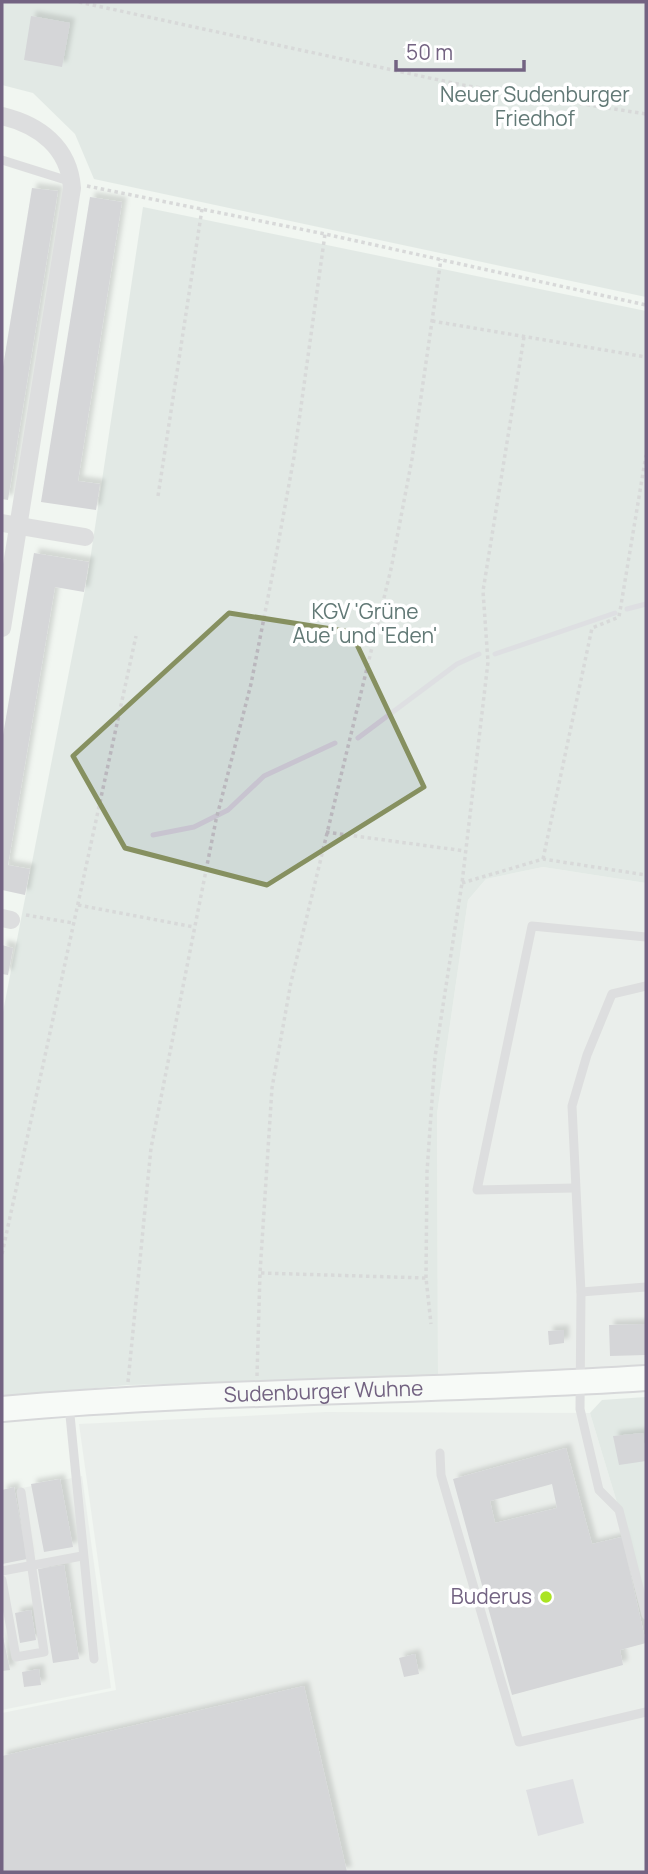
<svg xmlns="http://www.w3.org/2000/svg" width="648" height="1874" font-family="Manrope,sans-serif">
	<defs>
		<filter id="shadow"><feDropShadow dx="5" dy="-5" stdDeviation="2" flood-color="#0004"/></filter>
	</defs>
	<rect width="100%" height="100%" fill="#f1f5f1"/>
	<!-- built -->
	<g fill="#e3e5e4">
		<path d="M543,867l103,16v483l-208,10 -1,-262 31,-214 18,-21z"/>
		<path d="M326,1412l264,1 56,186v273h-644v-159l114,-23 -37,-266z"/>
		<path d="M82,1476l29,212 -109,22v-218z"/>
	</g>
	<!-- green -->
	<g fill="#d0dad7">
		<path d="M2,2h644v295l-552,-118 -19,-45 -42,-41 -31,-8z"/>
		<path d="M143,207l503,104v572l-103,-16 -57,12 -18,21 -31,214 1,262 -20,3 -290,6 -126,12v-380l86,-443z"/>
		<path d="M646,1397v202l-56,-186 12,-13z"/>
	</g>
	<!-- water -->
	<path fill="#c8c4d0" d="M573,1779l11,44 -46,13 -12,-46z"/>
	<g fill="none" stroke-linecap="round" stroke-linejoin="round">
		<!-- stream -->
		<g stroke="#c8c4d0" stroke-width="5">
			<path d="M627,609l19,-5"/>
			<path d="M495,654l120,-41"/>
			<path d="M358,738l99,-74 22,-10"/>
			<path d="M153,835l41,-8 34,-17 36,-34 71,-33"/>
		</g>
	</g>
	<!-- building -->
	<g fill="#b4afbb" fill-rule="evenodd" filter="url(#shadow)">
		<path d="M31,16l39,7 -8,44 -38,-7z"/>
		<path d="M32,188l26,3 -50,309 -6,-1v-126z"/>
		<path d="M90,197l32,5 -44,279 22,3 -4,26 -55,-8z"/>
		<path d="M34,553l55,9 -5,30 -29,-5 -47,278 22,4 -5,26 -23,-5v-149z"/>
		<path d="M2,945l11,3 -5,27 -6,-1z"/>
		<path d="M646,1324v31l-36,1 -1,-31z"/>
		<path d="M564,1330v13l-15,2 -1,-14z"/>
		<path d="M643,1433l3,28 -27,4 -6,-29z"/>
		<path d="M566,1448l26,96 30,-7 24,106 -26,7 3,15 -111,30 -59,-216zM552,1484l5,24 -62,15 -5,-22z"/>
		<path d="M60,1479l13,68 -29,5 -13,-68z"/>
		<path d="M14,1487l13,72 -25,5v-74z"/>
		<path d="M64,1565l15,94 -26,4 -15,-94z"/>
		<path d="M31,1610l5,30 -16,3 -5,-30z"/>
		<path d="M2,1632l8,38 -8,1z"/>
		<path d="M415,1654l4,20 -15,3 -5,-19z"/>
		<path d="M39,1669l2,16 -17,2 -2,-15z"/>
		<path d="M304,1686l43,186h-345v-116z"/>
	</g>
	<g fill="none" stroke-linecap="round" stroke-linejoin="round">
		<!-- secondary casing -->
		<g stroke="#b9b4be" stroke-width="28">
			<g id="secondary">
				<path id="s1" d="M2,1409c214,-19 430,-17 644,-31"/>
			</g>
		</g>
		<!-- path -->
		<g stroke="#bab7bd" stroke-width="3.5" stroke-dasharray="3.5 3.5" stroke-linecap="butt">
			<path d="M79,2l383,83 184,29"/>
			<path d="M87,186l238,48 321,71"/>
			<path d="M432,321l214,36"/>
			<path d="M158,496l44,-287"/>
			<path d="M326,832l139,19"/>
			<path d="M543,859l49,-231 27,-11 27,-162"/>
			<path d="M462,883l81,-24 103,16"/>
			<path d="M78,905l116,22"/>
			<path d="M26,915l47,8"/>
			<path d="M2,1254l134,-618"/>
			<path d="M261,1273l165,5 5,46"/>
			<path d="M426,1278l1,-106 8,-115 27,-174 26,-221 -5,-71 41,-254"/>
			<path d="M257,1376l3,-103 12,-185 19,-106 100,-413 21,-110 29,-200"/>
			<path d="M128,1382l23,-234 65,-328 35,-136 22,-112 21,-115 31,-223"/>
		</g>
		<!-- service -->
		<g stroke="#c6c2c9" stroke-width="9">
			<path d="M2,160l70,22"/>
			<path d="M646,986l-34,8 -25,61 -15,51 9,186 -1,117 19,81 20,20 27,105"/>
			<path d="M575,1188l-98,2 55,-264 114,11"/>
			<path d="M581,1292l65,-5"/>
			<path d="M69,1405l25,254"/>
			<path d="M440,1453l1,22 78,267 127,-30"/>
			<path d="M2,1571l80,-15"/>
			<path d="M2,1580l14,77 28,-5 -23,-160"/>
		</g>
		<!-- minor -->
		<g stroke="#c6c2c9" stroke-width="18">
			<path d="M2,116c37,9 67,31 70,72l-70,440"/>
			<path d="M2,523l83,14"/>
			<path d="M2,918l9,2"/>
		</g>
		<!-- secondary -->
		<use href="#secondary" stroke="#fff" stroke-width="24"/>
	</g>
	<!-- marked area -->
	<path d="M0 0H648V1874H0ZM229,613l122,19 73,155 -157,98 -142,-37 -52,-92z" fill="#f1f5f1" fill-opacity=".55" fill-rule="evenodd"/>
	<path fill="none" stroke="#869060" stroke-width="5" stroke-linejoin="round" d="M229,613l122,19 73,155 -157,98 -142,-37 -52,-92z"/>
	<!-- markers -->
	<circle fill="#aae422" stroke="#fff" stroke-width="2.5" cx="546" cy="1597" r="7"/>
	<g text-anchor="middle" stroke-width="7" stroke-linejoin="round" paint-order="stroke">
		<!-- park labels -->
		<g font-size="21" fill="#627976" stroke="#fff">
			<text x="535" y="102">Neuer Sudenburger<tspan x="535" dy="24">Friedhof</tspan></text>
			<text x="365" y="619">KGV 'Grüne<tspan x="365" dy="24">Aue' und 'Eden'</tspan></text>
		</g>
		<!-- street labels -->
		<g font-size="21" fill="#736382" stroke="#fff">
			<text dy="7" stroke="none"><textPath href="#s1" startOffset="322">Sudenburger Wuhne</textPath></text>
		</g>
		<!-- poi labels -->
		<g font-size="21" fill="#736382" stroke="#fff" text-anchor="end">
			<text x="532" y="1604">Buderus</text>
		</g>
	</g>
	<!-- border -->
	<rect width="648" height="1874" fill="none" stroke="#736382" stroke-width="7"/>
	<!-- scale -->
	<path d="M396 60v10h128v-10" fill="none" stroke="#736382" stroke-width="3.5"/>
	<text x="406" y="60" font-size="21" fill="#736382" stroke="#ffffff" stroke-width="5" paint-order="stroke">50 m</text>
</svg>
